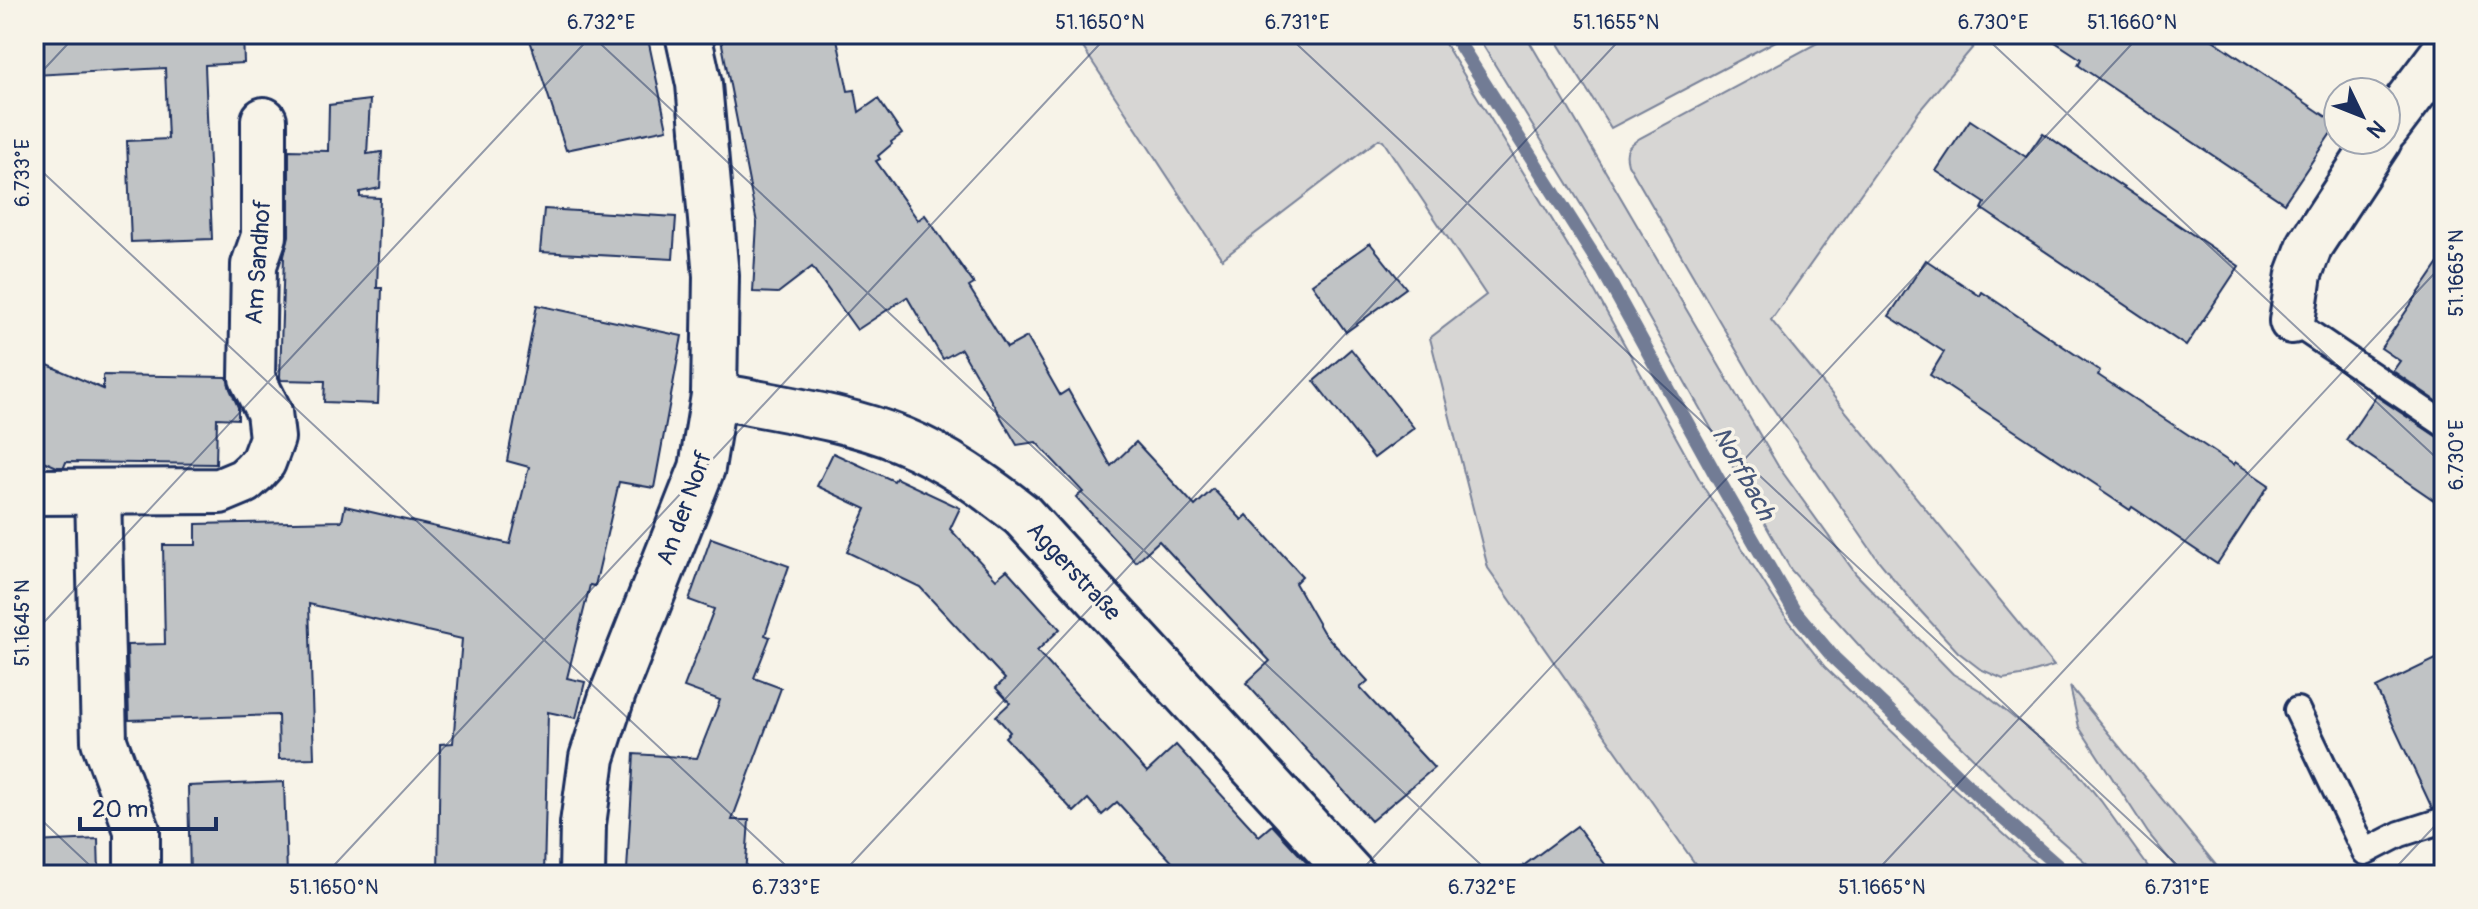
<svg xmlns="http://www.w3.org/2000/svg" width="2478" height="909" font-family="Pangolin,sans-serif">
	<rect width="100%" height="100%" fill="#f7f3e8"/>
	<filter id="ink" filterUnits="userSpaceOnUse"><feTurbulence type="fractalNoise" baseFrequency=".0125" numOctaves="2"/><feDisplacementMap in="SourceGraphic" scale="16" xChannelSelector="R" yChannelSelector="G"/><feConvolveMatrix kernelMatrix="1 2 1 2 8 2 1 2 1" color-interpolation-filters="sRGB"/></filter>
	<g filter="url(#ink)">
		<!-- green -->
		<g fill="#d7d6d4" stroke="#798299" stroke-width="2">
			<path d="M1074,34h365l148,243 119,214 77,122 42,54 81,78 143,130h-346l-215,-307 -58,-230 56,-43 -103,-154 -4,-2 -157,120z"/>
			<path d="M1476,34h49l253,432 78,108 97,100 28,17 89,72 31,38 53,74h-54l-76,-67 -159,-156 -74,-82 -163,-289z"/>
			<path d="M1552,34h237l-178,94z"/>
			<path d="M1834,34h150l-64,76 -149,210 283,346 -33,10 -18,3 -23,-10 -22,-17 -42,-46 -38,-46 -122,-176 -128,-220c-4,-14 0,-18 12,-26z"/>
			<path d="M2070,686l154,189h-42l-34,-42 -69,-106z"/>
		</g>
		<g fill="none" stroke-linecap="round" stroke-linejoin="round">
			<!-- stream -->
			<path stroke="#727c95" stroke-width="14" d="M1453,34l151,238 114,207 75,130 41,49 154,147 80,70"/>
		</g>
		<!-- building -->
		<g fill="#c0c3c5" stroke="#1b2f5e" stroke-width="2">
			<path d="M34,34h209l1,29 -39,2 7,174 -81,3 -4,-101 41,-2 -3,-71 -131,7z"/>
			<path d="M528,34h119l20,95 -101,21z"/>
			<path d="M720,34h116l12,57 7,-1 4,22 19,-13 24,35 -11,8 1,2 -14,12 2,3 -4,2 42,59 7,-5 49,69 -5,3 38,61 20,-11 33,58 8,-5 43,76 25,-24 59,64 18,-17 29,31 5,-5 55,61 -7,7 28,49 45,49 -8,7 74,80 -63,53 -125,-138 24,-22 -111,-120 -23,21 -60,-65 7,-5 -47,-50 -19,3 -56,-96 -18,10 -36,-62 -50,33 -45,-63 -34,26 -25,-1 4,-69z"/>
			<path d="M2043,34h161l133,90 -53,79 -206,-138 3,-6z"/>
			<path d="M370,100l-3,54 15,-2 -2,36 -20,4v5l20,1 -3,90h5l-4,116 -54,-2 1,-21 -44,-1 -1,-3 4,-121 5,-20v-86l39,1 1,-46z"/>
			<path d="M1970,120l56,37 17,-24 196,133 -53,80 -204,-137 3,-6 -49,-32z"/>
			<path d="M544,209l132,8 -3,42 -133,-7z"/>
			<path d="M1370,243l36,45 -60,44 -34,-48z"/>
			<path d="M2444,256v150l-51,-35 7,-10 -19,-13z"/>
			<path d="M1926,260l54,36 2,-4 118,79 -2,4 136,90 1,-3 34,23 -52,79 -85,-57 -2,3 -30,-20 1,-2 -171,-113 14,-23 -55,-36z"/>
			<path d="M537,305l145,31 -28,152 -35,-6 -24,104 -5,-1 -23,93 18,4 -9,36 -28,-6 -4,163h-106l2,-131 13,-1 9,-104 -153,-35 5,154 -35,1 -1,-44 -149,5 -2,-75 38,-1 -2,-99h33v-21l146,-3 3,-15 165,38 19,-77 -22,-6z"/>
			<path d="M1351,349l63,79 -40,30 -60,-77z"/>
			<path d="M34,359l69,30v-14l124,2 3,12 8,18v12l-21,-1 -1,46 -150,-2 -2,5h-7l-23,-10z"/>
			<path d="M2376,396l60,40 8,3v68l-98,-67z"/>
			<path d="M833,453l61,28 2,-3 64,30 -10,21 46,50 11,-9 53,59 -23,22 110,121 29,-27 83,91 13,-11 46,50h-134l-67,-73 -15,13 -14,-16 -14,13 -69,-75 5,-5 -14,-16 14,-13 -14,-15 9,-9 -85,-92 -73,-35 19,-43 -49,-23z"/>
			<path d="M711,538l78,28 -24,69 5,2 -16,41 27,10 -49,132h17l-4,55 -118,-5 7,-116 63,4 23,-58 -36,-13 30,-78 -25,-9z"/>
			<path d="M2444,655v150l-12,3 -56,-120z"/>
			<path d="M284,782l3,93h-97l-2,-89z"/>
			<path d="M1577,826l36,49h-102z"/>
			<path d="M98,839l1,36h-65v-33z"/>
		</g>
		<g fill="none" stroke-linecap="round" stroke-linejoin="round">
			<!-- service casing -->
			<g stroke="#1b2f5e" stroke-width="30">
				<g id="service">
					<path d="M2292,321l152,103"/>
					<path d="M2297,710l68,142 35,-18 44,-14"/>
				</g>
			</g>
			<!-- minor casing -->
			<g stroke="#1b2f5e" stroke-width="50">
				<g id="minor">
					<path d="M2386,129l58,-77"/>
					<path d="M2292,321l7,-47 11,-29 69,-105"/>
					<path d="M714,395c62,13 129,21 188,45 44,18 83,46 120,75l330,360"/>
					<path d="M34,492l186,-1 24,-10 10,-9 9,-10 9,-24 -3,-26 -17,-34 2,-113 10,-29v-116"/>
					<path d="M98,493l6,248 33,89v45"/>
					<path d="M582,875l1,-51 9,-66 21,-65 89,-225 12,-73 2,-119 -17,-192 -11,-50"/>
				</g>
			</g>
			<!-- service -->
			<use href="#service" stroke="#f7f3e8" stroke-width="24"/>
			<!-- minor -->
			<use href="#minor" stroke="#f7f3e8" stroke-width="44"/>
		</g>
	</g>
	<!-- ticks -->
	<path fill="none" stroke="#1b2f5e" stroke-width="2" stroke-opacity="0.45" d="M590,34l902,841M1286,34l902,841M1982,34l462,431M34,80l43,-46M34,164l762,711M34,633l559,-599M34,813l66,62M325,875l784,-841M841,875l784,-841M1357,875l784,-841M1873,875l571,-612M2389,875l55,-59"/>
	<g text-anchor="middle" stroke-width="7" stroke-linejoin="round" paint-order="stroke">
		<!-- street labels -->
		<g font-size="24" fill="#1b2f5e" stroke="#f7f3e8">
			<text transform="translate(258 262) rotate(-86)" y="8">Am Sandhof</text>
			<text transform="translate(684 508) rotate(-70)" y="8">An der Norf</text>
			<text transform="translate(1074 571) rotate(47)" y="8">Aggerstraße</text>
		</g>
		<!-- water labels -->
		<g font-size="26" font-style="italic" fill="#465679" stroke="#f7f3e8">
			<text transform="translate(1744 473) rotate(61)" y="9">Norfbach</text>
		</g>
	</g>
	<!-- margin -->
	<rect width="2478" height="909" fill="none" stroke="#f7f3e8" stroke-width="88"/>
	<!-- north arrow -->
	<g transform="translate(2362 116) rotate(133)"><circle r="38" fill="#f7f3e8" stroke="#9fa5b1" stroke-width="2"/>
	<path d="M0-6L14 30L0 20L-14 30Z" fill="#1b2f5e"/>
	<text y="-12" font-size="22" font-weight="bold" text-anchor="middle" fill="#1b2f5e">N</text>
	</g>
	<!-- scale -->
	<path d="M80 817v12h136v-12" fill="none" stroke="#1b2f5e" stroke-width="4"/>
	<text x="92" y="817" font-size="24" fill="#1b2f5e" stroke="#f7f3e8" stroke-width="6" paint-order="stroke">20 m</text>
	<rect x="44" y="44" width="2390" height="821" fill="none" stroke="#1b2f5e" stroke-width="3"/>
	<g font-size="20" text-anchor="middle" fill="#1b2f5e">
		<text x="601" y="29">6.732°E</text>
		<text x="1100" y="29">51.1650°N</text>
		<text x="1297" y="29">6.731°E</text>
		<text x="1616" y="29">51.1655°N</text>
		<text x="1993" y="29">6.730°E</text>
		<text x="2132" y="29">51.1660°N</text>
		<text transform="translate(22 173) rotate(-90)" y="7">6.733°E</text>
		<text transform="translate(2456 273) rotate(-90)" y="7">51.1665°N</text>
		<text transform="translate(2456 455) rotate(-90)" y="7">6.730°E</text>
		<text transform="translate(22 623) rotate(-90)" y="7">51.1645°N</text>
		<text x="334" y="894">51.1650°N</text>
		<text x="786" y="894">6.733°E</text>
		<text x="1482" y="894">6.732°E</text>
		<text x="1882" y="894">51.1665°N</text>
		<text x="2177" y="894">6.731°E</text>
	</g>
</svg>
